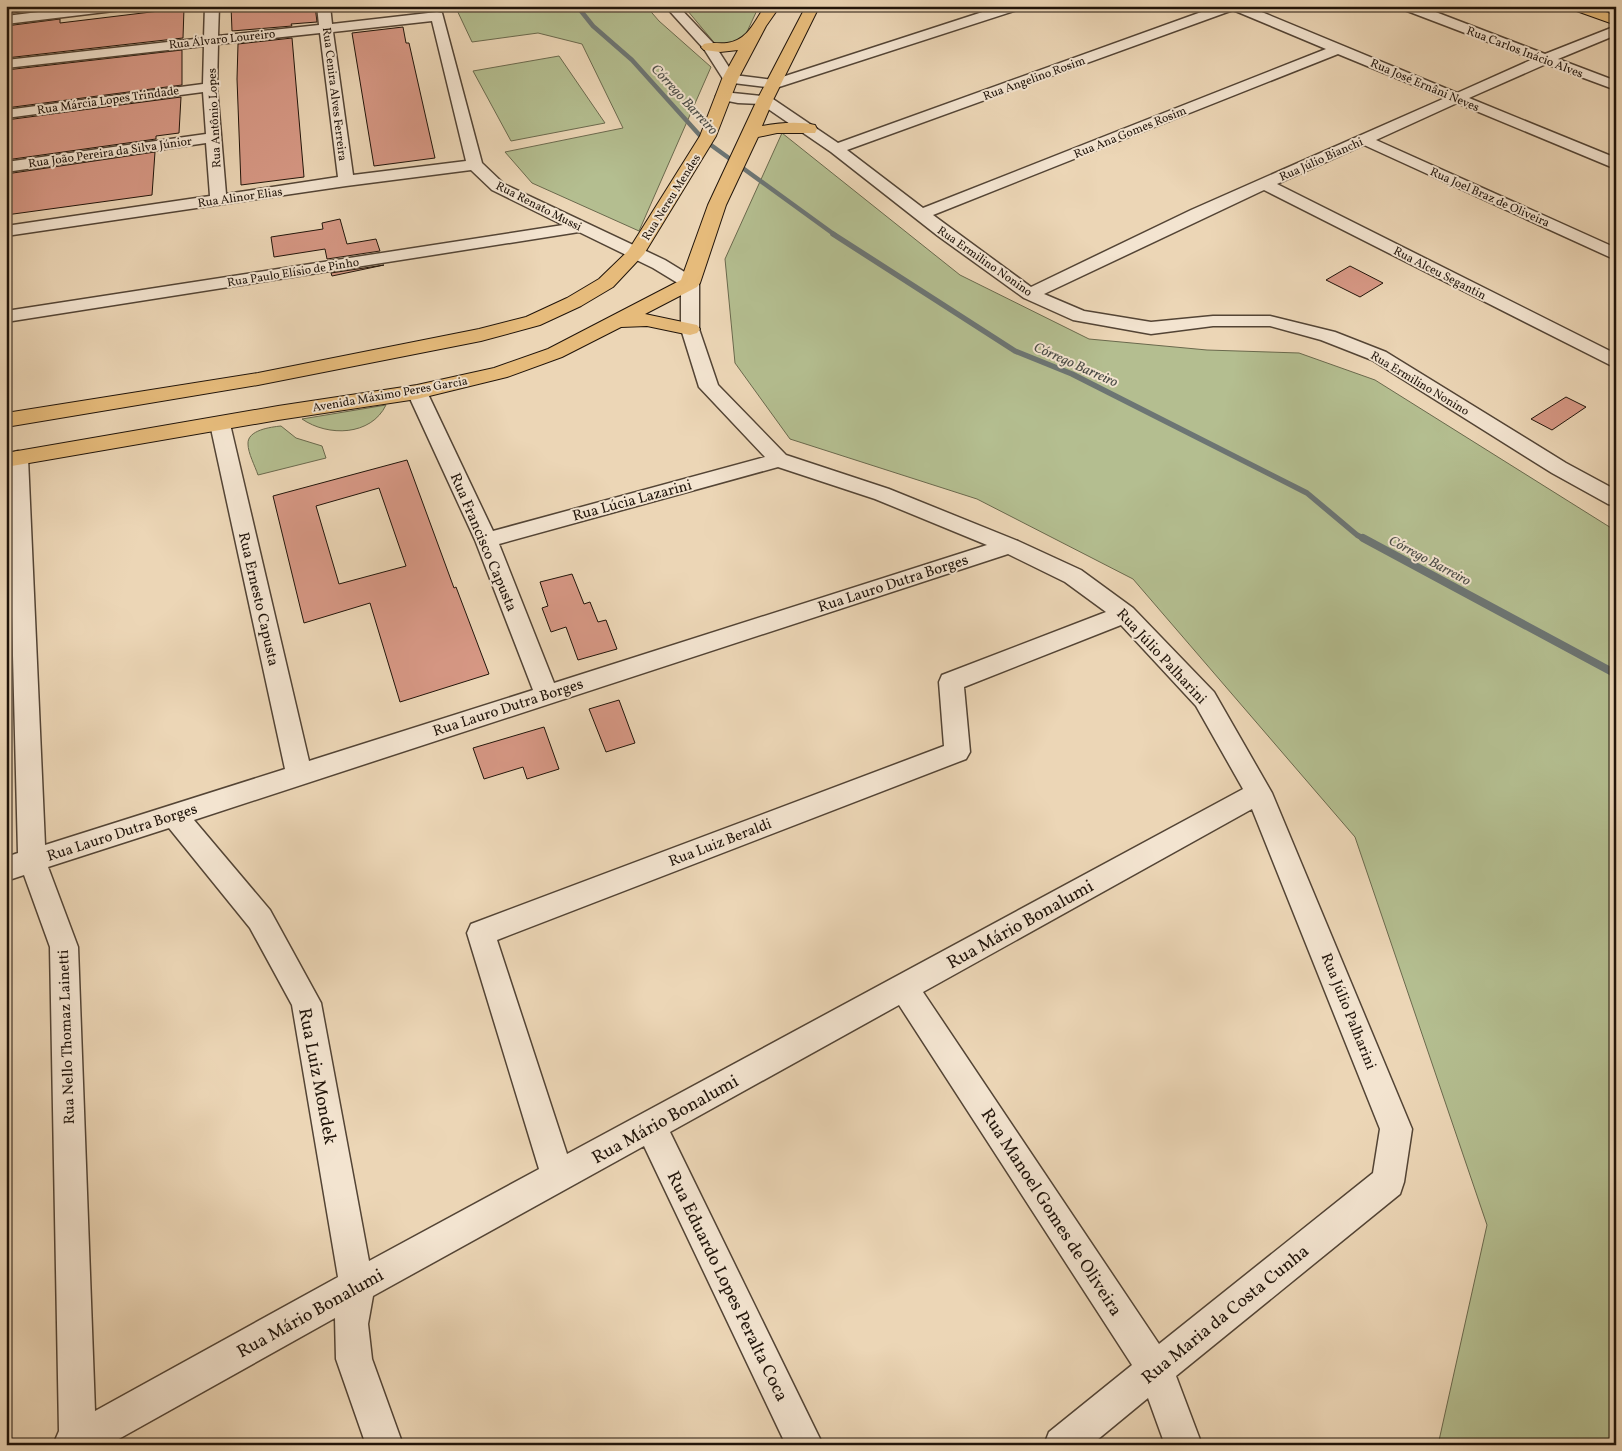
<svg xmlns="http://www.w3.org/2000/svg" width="1622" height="1451" font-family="Vollkorn,serif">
	<rect width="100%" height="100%" fill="#ecd6b6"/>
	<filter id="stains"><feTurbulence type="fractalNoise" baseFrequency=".004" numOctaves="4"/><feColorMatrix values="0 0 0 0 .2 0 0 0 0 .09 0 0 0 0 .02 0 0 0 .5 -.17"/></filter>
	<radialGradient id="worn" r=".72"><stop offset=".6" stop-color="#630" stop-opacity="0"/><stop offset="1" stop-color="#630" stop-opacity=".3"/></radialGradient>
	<!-- green -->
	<g fill="#b4be90" stroke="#6a694d">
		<path d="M455,6h191l13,15 52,46 -72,164 -107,-48 -27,-31 118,-24 -41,-84 -44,-11 -66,9z"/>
		<path d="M697,6h62l-14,30 -5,7 -23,3 -30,-36z"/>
		<path d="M559,56l46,67 -94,18 -38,-70z"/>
		<path d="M782,133l178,142 129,64 118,11 92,3 76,27 241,151v914h-178l49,-220 -132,-388 -222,-258 -156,-80 -187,-60 -55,-76 -10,-104z"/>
		<path d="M386,405c-15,31 -58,32 -84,14z"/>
		<path d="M281,426l15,12 26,8 4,12 -68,17c-3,-9 -10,-22 -10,-31 -1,-14 23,-17 33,-18z"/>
	</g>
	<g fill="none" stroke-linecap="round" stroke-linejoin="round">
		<!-- stream-far2 -->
		<path stroke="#6c7574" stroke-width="4.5" d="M577,6l16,20 39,34 72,80 131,95"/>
		<!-- stream-far1 -->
		<path stroke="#6c7574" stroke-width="5.5" d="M833,234l182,117 57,23 235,119 50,42 9,5"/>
		<!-- stream -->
		<path stroke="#6c7574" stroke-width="8" d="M1363,538l253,136"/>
	</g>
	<!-- building -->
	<g fill="#d79885" stroke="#20140a" fill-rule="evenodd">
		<path d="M26,6h36l-56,8v-6z"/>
		<path d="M231,6h84l2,16 -26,2 1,2 -60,5z"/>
		<path d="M184,8l-1,30 -177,20v-32l54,-7v4z"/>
		<path d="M403,27l3,16h3l26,115 -61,8 -22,-133z"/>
		<path d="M292,38l12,139 -63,8 -4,-106 1,-35z"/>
		<path d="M182,50v35l-176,23v-38z"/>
		<path d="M181,97l-2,36 -23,3v3l-150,21v-40z"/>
		<path d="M155,152l-3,43 -146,20v-41z"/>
		<path d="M340,219l7,25 29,-5 4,12 -53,8 -2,-10 -51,8 -3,-20 52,-8 -1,-6z"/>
		<path d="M384,265l-52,11 -1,-3z"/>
		<path d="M1350,266l33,17 -23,14 -34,-17z"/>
		<path d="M1566,397l20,10 -34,23 -21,-11z"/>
		<path d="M407,460l47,128 2,-1 33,87 -89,28 -30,-99 -66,20 -31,-127zM379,488l27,78 -67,18 -23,-78z"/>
		<path d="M572,574l12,30 6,-2 8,20 8,-2 11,29 -39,11 -12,-33 -15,5 -9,-24 6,-2 -8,-24z"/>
		<path d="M619,700l16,43 -29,9 -17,-43z"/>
		<path d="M544,727l15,42 -32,10 -4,-12 -39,12 -11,-31z"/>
	</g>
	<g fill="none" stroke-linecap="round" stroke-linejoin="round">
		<!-- street casing -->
		<g stroke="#534435" stroke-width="3">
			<g id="street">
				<path d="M87,6h41l-6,4 -116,14v-8z"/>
				<path d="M205,6h14l-1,30 101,-11 -2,-19h13l2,18 105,-12 5,1 40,150 22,21 161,76 31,19 3,4v46l19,56 68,70 103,34 129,52 63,29 52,38 81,84 58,101 140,336 -8,53 -4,12 -224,182 26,69h-37l-17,-47 -57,47h-47l5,-13 83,-67 -233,-360 -229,127 153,313h-37l-142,-299 -271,150 -5,28 4,35 31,86h-37l-30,-86 -1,-41 -227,127h-55l6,-14 -9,-484 -26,-72 -18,6v-24l12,-4 -10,-395 3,-5 7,-2 7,2 3,5 17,387 240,-76 -75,-345 3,-4 7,-2 7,2 3,4 79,337 224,-71 -58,-150 -68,-148 3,-4 7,-2 7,2 3,4 66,139 272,-74 -66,-70 -18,-58v-44l-28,-17 -74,-36 -573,90v-11l557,-86 -71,-35 -21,-20 -125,16 -340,50v-10l204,-30 -4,-53 -200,29v-10l200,-28 -3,-42 -197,26v-8l197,-26 1,-38 -198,22v-8l198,-22zM432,21l34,140 -113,14 -20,-143zM320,33l18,144 -112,17 -9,-107 1,-43zM778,467l97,32 112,46 -433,138 -55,-139zM1008,554l57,28 41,30 -164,63 -3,7 5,64 -473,178 -4,9 72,236 -170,92 -48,-258 -51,-93 -76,-90zM1121,625l75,81 47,83 -676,365 -70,-214 469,-181 4,-7 -6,-65zM1252,809l128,320 -7,44 -214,171 -236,-352zM169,828l81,100 42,77 46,272 -243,134 -17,-464 -30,-80z"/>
				<path d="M665,6h13l36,38 20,31 39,5 228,-74h20l-1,3 -241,78 -5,1 -49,-6 -21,-33z"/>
				<path d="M1218,6h29l210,87 76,-34 -131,-50 -1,-3h19l125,48 71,-28v9l-58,24 58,22v9l-70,-26 -77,34 147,60v11l-159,-66 -81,37 240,108v12l-252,-115 -87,39 339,170v14l-352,-178 -220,104 40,17 67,11 62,-6h57l65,16 51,20 180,111 50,27v16l-8,-2 -56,-31 -180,-113 -51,-20 -51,-14h-57l-62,8 -78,-14 -49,-22 -86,-62 -107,-84 -70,-48 -23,-1 -20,-4 -2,-3 2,-3 5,-1 47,5 68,46zM1233,10l93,39 -403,159 -76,-58zM1338,54l107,44 -254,112 -160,77 -98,-72z"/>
			</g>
		</g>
		<!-- primary casing -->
		<g stroke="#20140a" stroke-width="2">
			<g id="primary">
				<path d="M765,6h15l-14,20 -28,53 -22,57 -72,118 -31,33 -32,19 -41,19 -59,16 -223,44 -252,42v-14l252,-40 221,-44 47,-12 41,-19 32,-19 29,-28 72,-115 22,-57 16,-29 -18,2 -16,-2 -3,-3 3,-3c7,-2 15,0 23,-1 21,-3 27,-21 38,-37z"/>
				<path d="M806,6h16l-5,5 -44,89 -11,26c17,-3 36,-5 53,-1l2,4 -2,4h-38l-19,4 -32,68 -26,78 -3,4 -52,27 52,11 3,4 -3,4 -7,2 -43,-9 -26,1 -59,30 -55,20 -90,22 -139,21 -272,47v-14l272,-47 139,-21 77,-17 54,-19 133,-69 27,-75 49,-105z"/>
				<path d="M1569,6h21l26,10v9l-45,-16z"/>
			</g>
		</g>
		<!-- street -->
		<use href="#street" fill="#f3e4d0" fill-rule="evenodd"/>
		<!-- primary -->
		<use href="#primary" fill="#e6bb7b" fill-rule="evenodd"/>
	</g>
	<g text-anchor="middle" stroke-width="4" stroke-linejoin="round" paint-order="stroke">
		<!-- far-street labels -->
		<g font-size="12" fill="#20140a" stroke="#f3e4d0">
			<text transform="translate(222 39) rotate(-6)" y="4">Rua Álvaro Loureiro</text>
			<text transform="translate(1525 52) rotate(21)" y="4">Rua Carlos Inácio Alves</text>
			<text transform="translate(1034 78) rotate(-20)" y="4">Rua Angelino Rosim</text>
			<text transform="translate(1425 85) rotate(23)" y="4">Rua José Ernâni Neves</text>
			<text transform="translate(335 94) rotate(83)" y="4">Rua Cenira Alves Ferreira</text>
			<text transform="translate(108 100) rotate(-8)" y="4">Rua Márcia Lopes Trindade</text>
			<text transform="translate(214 118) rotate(-93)" y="4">Rua Antônio Lopes</text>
			<text transform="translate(1130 132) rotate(-22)" y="4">Rua Ana Gomes Rosim</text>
			<text transform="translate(110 152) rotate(-8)" y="4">Rua João Pereira da Silva Júnior</text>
			<text transform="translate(1321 159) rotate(-24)" y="4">Rua Júlio Bianchi</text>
			<text transform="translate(240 197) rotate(-8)" y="4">Rua Alinor Elias</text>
			<text transform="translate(671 197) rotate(-58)" y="4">Rua Nereu Mendes</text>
			<text transform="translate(1490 197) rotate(24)" y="4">Rua Joel Braz de Oliveira</text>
			<text transform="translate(539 206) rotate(27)" y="4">Rua Renato Mussi</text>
			<text transform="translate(985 261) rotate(35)" y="4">Rua Ermilino Nonino</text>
			<text transform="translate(293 272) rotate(-9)" y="4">Rua Paulo Elísio de Pinho</text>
			<text transform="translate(1440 273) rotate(27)" y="4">Rua Alceu Segantin</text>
			<text transform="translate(1420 383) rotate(31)" y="4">Rua Ermilino Nonino</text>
			<text transform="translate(390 394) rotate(-10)" y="4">Avenida Máximo Peres Garcia</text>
		</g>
		<!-- far-water labels -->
		<g font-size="14" font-style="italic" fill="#4c4d48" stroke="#f3e4d0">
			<text transform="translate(685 99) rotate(47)" y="5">Córrego Barreiro</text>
			<text transform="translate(1076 364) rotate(24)" y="5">Córrego Barreiro</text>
			<text transform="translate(1430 560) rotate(28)" y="5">Córrego Barreiro</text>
		</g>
		<!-- street labels -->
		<g font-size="15" fill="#20140a" stroke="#f3e4d0">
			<text transform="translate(632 500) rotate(-15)" y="5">Rua Lúcia Lazarini</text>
			<text transform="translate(484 542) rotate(67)" y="5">Rua Francisco Capusta</text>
			<text transform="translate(893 583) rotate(-18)" y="5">Rua Lauro Dutra Borges</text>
			<text transform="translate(259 599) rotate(77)" y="5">Rua Ernesto Capusta</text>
			<text transform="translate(1162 656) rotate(47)" y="5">Rua Júlio Palharini</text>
			<text transform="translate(508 707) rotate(-18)" y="5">Rua Lauro Dutra Borges</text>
			<text transform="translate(122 832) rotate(-18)" y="5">Rua Lauro Dutra Borges</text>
			<text transform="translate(720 842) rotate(-21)" y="5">Rua Luiz Beraldi</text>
			<text transform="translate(1349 1011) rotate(68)" y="5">Rua Júlio Palharini</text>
			<text transform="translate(66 1037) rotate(-92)" y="5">Rua Nello Thomaz Lainetti</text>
		</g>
		<!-- near-street labels -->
		<g font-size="18" fill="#20140a" stroke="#f3e4d0">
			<text transform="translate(1020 924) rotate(-29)" y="6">Rua Mário Bonalumi</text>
			<text transform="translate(318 1076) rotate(79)" y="6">Rua Luiz Mondek</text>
			<text transform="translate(665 1119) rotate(-29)" y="6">Rua Mário Bonalumi</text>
			<text transform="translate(1052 1212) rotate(57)" y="6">Rua Manoel Gomes de Oliveira</text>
			<text transform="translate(728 1286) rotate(64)" y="6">Rua Eduardo Lopes Peralta Coca</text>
			<text transform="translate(310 1313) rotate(-29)" y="6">Rua Mário Bonalumi</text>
			<text transform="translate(1225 1314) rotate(-39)" y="6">Rua Maria da Costa Cunha</text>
		</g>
	</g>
	<!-- margin -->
	<rect width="1622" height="1451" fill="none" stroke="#ecd6b6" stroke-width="25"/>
	<rect x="8" y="8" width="1607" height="1436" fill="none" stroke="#20140a" stroke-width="2.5"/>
	<rect x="12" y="12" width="1597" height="1426" fill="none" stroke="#20140a"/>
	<rect width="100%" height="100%" filter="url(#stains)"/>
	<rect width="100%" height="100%" fill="url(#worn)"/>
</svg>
